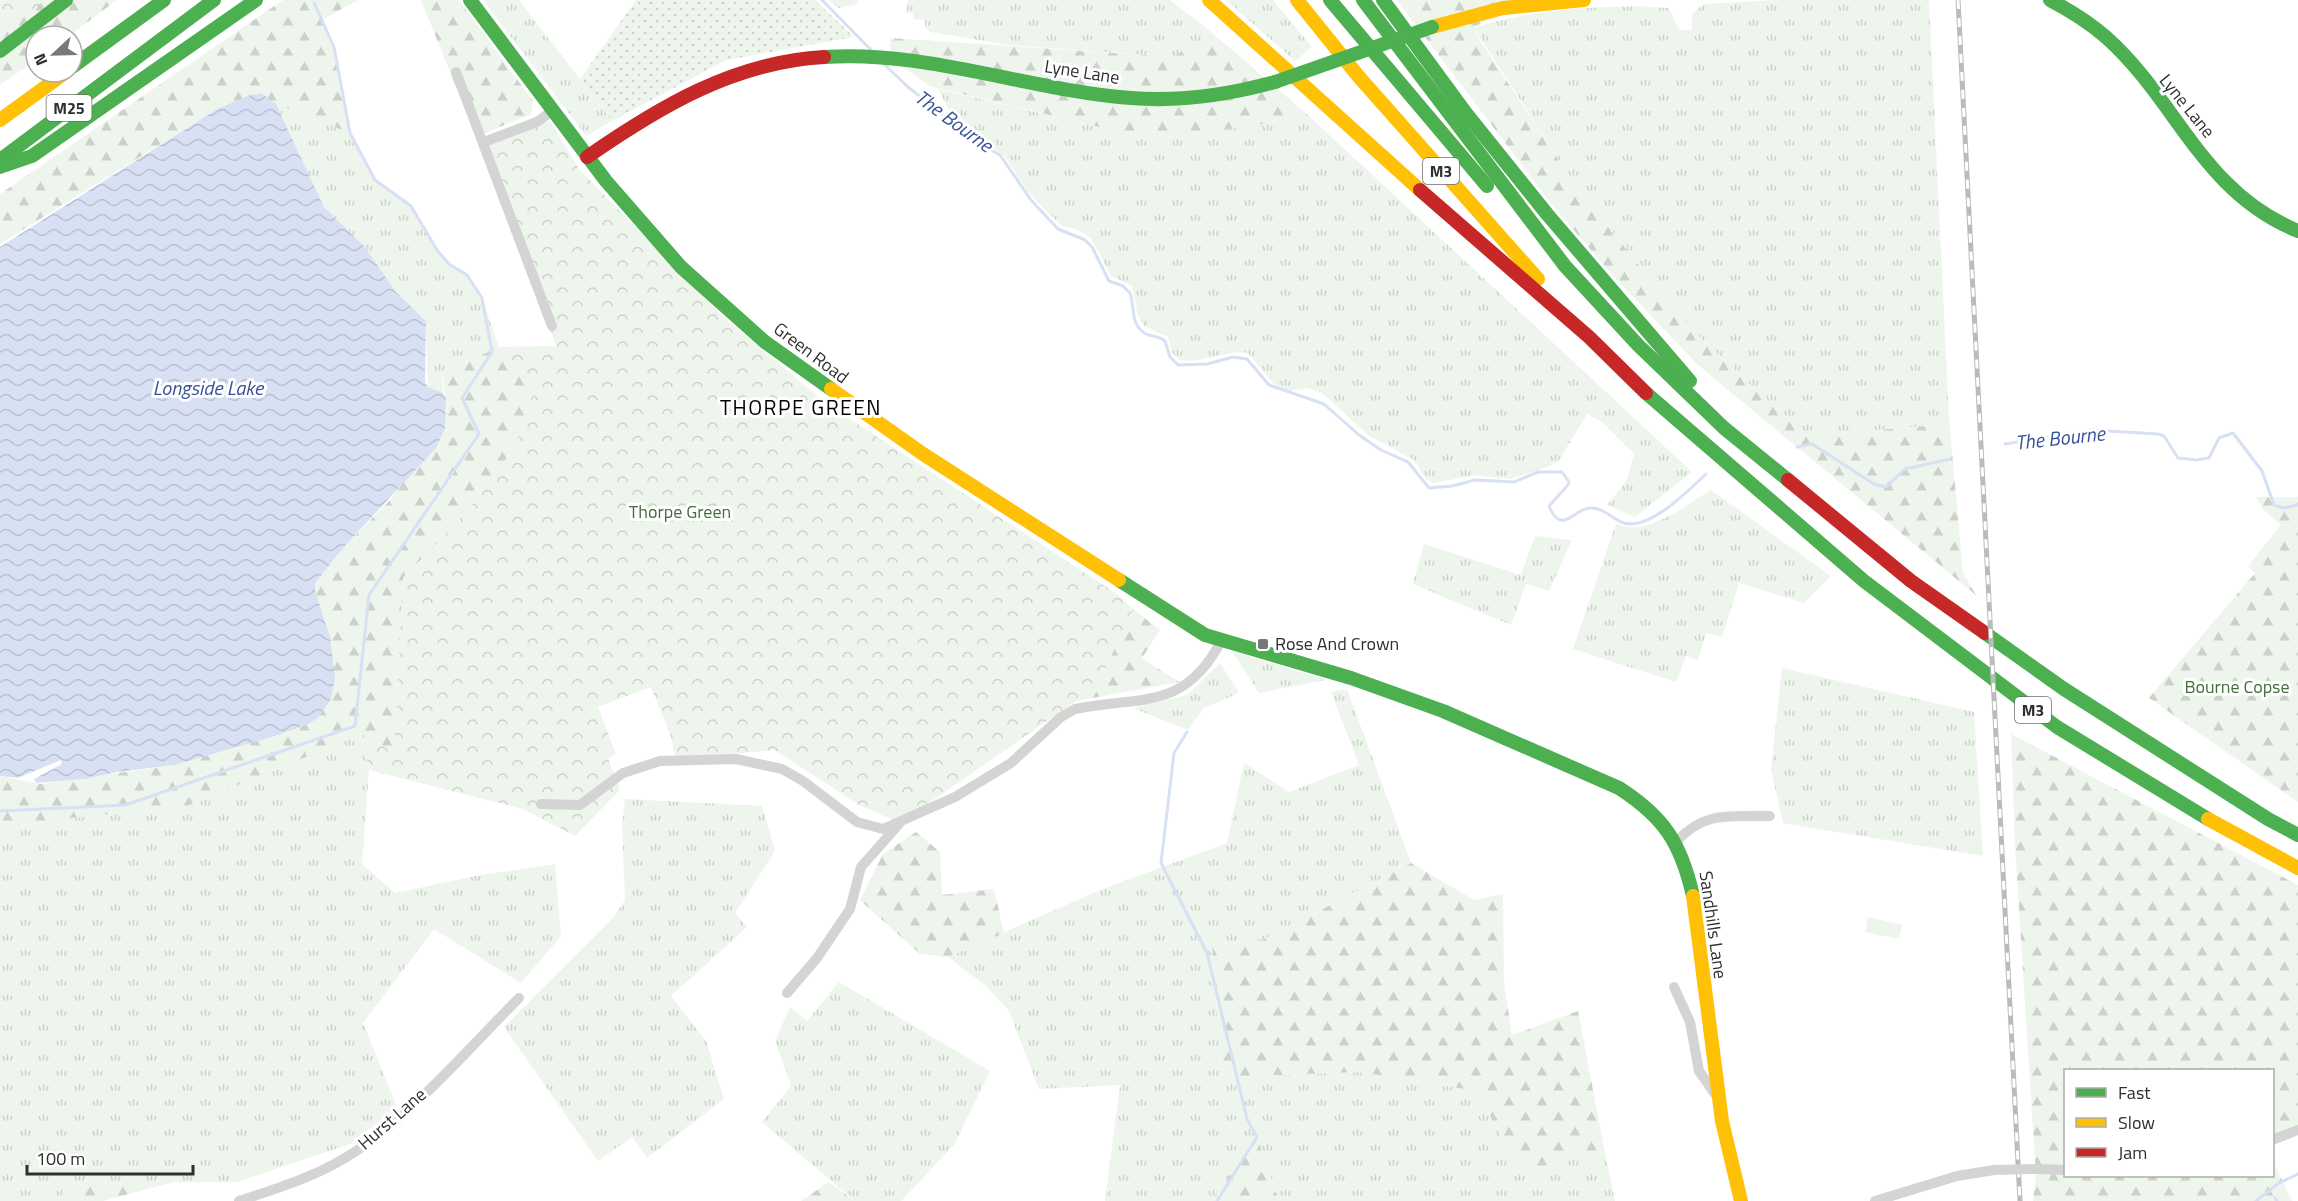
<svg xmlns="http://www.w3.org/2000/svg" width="2298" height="1201" font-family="'Titillium Web',sans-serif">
	<defs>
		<pattern id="grass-tufts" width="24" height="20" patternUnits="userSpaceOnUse" patternTransform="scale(1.5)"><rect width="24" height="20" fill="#eef5ec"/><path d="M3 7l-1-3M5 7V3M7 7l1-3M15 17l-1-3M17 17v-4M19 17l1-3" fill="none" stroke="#ccd2cb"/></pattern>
		<pattern id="forest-firs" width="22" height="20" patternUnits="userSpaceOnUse" patternTransform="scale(1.5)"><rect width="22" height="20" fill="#eef5ec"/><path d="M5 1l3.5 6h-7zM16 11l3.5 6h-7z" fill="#ccd2cb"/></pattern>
		<pattern id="park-crowns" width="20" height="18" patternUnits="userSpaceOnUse" patternTransform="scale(1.5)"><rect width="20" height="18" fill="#eef5ec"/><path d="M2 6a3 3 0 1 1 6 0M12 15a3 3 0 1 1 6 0" fill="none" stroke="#ccd2cb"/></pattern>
		<pattern id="garden-dots" width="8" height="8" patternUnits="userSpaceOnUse" patternTransform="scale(1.5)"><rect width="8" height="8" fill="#eef5ec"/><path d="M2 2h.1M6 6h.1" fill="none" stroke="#ccd2cb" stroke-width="1.8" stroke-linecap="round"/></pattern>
		<pattern id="water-waves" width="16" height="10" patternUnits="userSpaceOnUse" patternTransform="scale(1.5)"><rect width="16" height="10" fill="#d8e0f3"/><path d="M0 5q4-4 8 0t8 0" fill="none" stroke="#bac0d1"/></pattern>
	</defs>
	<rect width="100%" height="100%" fill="#fff"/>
	<!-- grass -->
	<g fill="url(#grass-tufts)">
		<path d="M483,0h36l93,121 -26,15z"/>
		<path d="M829,0h29l-1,4 -19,4z"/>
		<path d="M908,0h262l40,31 -35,26 -166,-12 -79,-13 -5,-5v-7l-12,-1v-6h-7z"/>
		<path d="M1226,0h47l39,47 -17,14z"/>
		<path d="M1777,0h152l20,419 -24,7 -120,10 -113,-106 -111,-136 -107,-166c51,-18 141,-25 195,-20l10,22h13v-15l11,-11z"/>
		<path d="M938,89l190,45 47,3 135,-20 382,355 -57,45 -28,-12 20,-25 7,-26 -33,-33 -14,-7 -28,46 -9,6 -39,13 -35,-4 -42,8 -8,-4 -12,-19 -46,-25 -46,-42 -15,-5 -19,3 -13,-6 -27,-32c-23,-3 -45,11 -69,7l-7,-8 -4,-15 -24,-11 -7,-14 -5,-26 -21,-10 -20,-38 -15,-9 -14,-3 -17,-16 -19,-21 -21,-32 -15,-12 -15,-6 -21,-19z"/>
		<path d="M276,104l74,29 25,47 36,26 26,44 12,14 18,11 15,23 17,50 -57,23 1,22 -15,-6 -2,-66 -31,-30 -30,-44 -41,-40z"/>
		<path d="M1711,490l120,86 -27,27 -65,-20 -17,54 -16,-4 -8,27 -12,-4 -10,26 -103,-33 43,-125c32,13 68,-18 95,-34z"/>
		<path d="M1535,536l37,4 -23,51 -23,-7 -15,41 -98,-41 11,-40 97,31z"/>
		<path d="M1232,651l94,29 -67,13z"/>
		<path d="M1220,663l19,30 -35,15 -16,22 -55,-22 54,-13z"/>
		<path d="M1782,668l192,44 9,144 -200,-33 -12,-54z"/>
		<path d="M1347,689l64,174 -146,76 -53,6 10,132 138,-5 117,19 43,82 84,-25 11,53h-336l-22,-63 -46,63h-106l15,-116 -81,4 -30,-78 -23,-25 -38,-29 152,-67 127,-47 17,-80 45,29 70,-27 -28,-73z"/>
		<path d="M362,734l7,36 -7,94 33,29 80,-17 80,-12 6,72 -40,47 -87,-54 -71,94 34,84 -47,37 -113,38h-161l-23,19h-53v-372l71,-11 113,-11z"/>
		<path d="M625,799l137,7 13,45 -40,62 12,14 -76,69 35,45 18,58 -77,59 -15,-21 -34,24 -94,-134 108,-108 13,-19 -3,-74z"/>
		<path d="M839,982l151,89 -36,74 -53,56h-46l-93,-79 29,-36 -16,-45 15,-34 17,14z"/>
	</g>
	<!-- forest -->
	<g fill="url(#forest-firs)">
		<path d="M0,0h117l-48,36h-33v24l-36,25z"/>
		<path d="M283,0h75l-36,20 12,27 16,86 -74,-29 -18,-11 -41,16 -217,135v-50z"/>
		<path d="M421,0h38l74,101 -2,13 -55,23z"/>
		<path d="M1397,0h130l-53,27 4,10 103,157 111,136 113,106 120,-10 24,-7 14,154 14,23 -279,-231 -84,-88 -65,-76z"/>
		<path d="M1210,31l100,86 -135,20 -47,-3 -199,-48 -38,-28 -1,-20 284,19z"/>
		<path d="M499,348l35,45c-13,70 -83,135 -131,185l-9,174 -32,-18 -178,73 -113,11 -71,11v-53l40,8 134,-19 132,-40 9,-142 28,-35 49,-50 55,-87 -5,-40z"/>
		<path d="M2256,497h42v305l-149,-104 106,-125 -7,-7 33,-41 -18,-16z"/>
		<path d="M1133,609l27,21 -18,28 37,24 -103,19 29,-32z"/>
		<path d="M2011,734l287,151v241l-25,15 -1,-71h-206v106h206l1,-15 19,40h-259l3,-25 -21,-331z"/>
		<path d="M916,832l24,20 2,43 52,-6 10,44 -56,24 -28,-3 -60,-54 23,-46z"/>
		<path d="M1411,863l63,37 29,-6 1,89 8,52 66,-24 26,137 -84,25 -43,-82 -117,-19 -138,5 -10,-132 53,-6z"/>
		<path d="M1257,1137l22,64h-68z"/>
		<path d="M76,1182h97l-70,19h-50z"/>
		<path d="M829,1182l26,19h-54z"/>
	</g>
	<!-- park -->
	<g fill="url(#park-crowns)">
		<path d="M0,0h46l-46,32z"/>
		<path d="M550,121l29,48 143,147 105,88 290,190 16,15 -28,60 -29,32 -176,122 -41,-18 -84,-55 -99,9 -6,-25 -19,-47 -53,20 18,47 -8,4 12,32 -45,46 -52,-27 -154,-39 -7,-36 32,18 9,-174c48,-50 118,-115 131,-185l-36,-46 58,-1 -72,-204z"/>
	</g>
	<!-- garden -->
	<path fill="url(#garden-dots)" d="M636,0h179l39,37 -128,23 -114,61 -32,-42z"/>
	<!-- pitch -->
	<path fill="#eef5ec" d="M1868,917l34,8 -3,14 -34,-7z"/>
	<!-- water -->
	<path fill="url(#water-waves)" d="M261,93l15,11 48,103 41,40 30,44 31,30 -1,61 3,5 15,6 3,6 -1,29 -9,20 -93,100 -28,35v8l15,46 5,40 -4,22 -13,19 -12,7 -34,12 -98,28 -57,7 -32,7 -49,4 -2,-4 28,-15 -1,-4 -43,18 -18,-2v-529l217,-138 33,-14z"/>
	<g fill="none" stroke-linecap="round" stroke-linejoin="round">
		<!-- stream -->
		<g stroke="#d8e0f3" stroke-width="3">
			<path d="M822,0l50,51"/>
			<path d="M885,65l23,22 69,55 23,13 31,45 27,29 27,11 7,7 17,34 14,5 7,7c5,14 0,32 16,41 6,3 13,2 19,7l5,16 8,8 29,-1 26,-7 14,2 22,26 55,19 35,31 22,15 27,12 21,26 23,-2 23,-6 39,2 24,-10h24l7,10 -1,3 -19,21c13,31 25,2 41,2 14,-1 21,11 34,15 26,7 64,-32 82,-49"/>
			<path d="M2005,444l86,-14 67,4 6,2 14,22 18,2 13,-2 10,-20 14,-5 29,38 12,34 9,3 15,-3"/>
			<path d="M1797,447l15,-3 62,40 12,3 19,-18 45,-10"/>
			<path d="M1187,732l-13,21 -13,110 46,90 40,166 10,18 -40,64"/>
			<path d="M0,811l125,-6 230,-79 14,-131 110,-161 -17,-36 30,-46 -10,-54 -15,-23 -18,-11 -12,-14 -26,-44 -36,-26 -25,-47 -16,-86 -20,-44"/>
			<path d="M2275,1198l2,3"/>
			<path d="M2256,1201l23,-18 19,-9"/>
		</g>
		<!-- street -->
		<g stroke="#d4d4d4" stroke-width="10">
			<path d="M456,72l96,254"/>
			<path d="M484,142l53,-20 16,-12"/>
			<path d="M541,804l39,1 43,-32 37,-12 76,-2 46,10 21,12 54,41 26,7 72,-32 56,-34 50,-46 14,-8c65,-13 110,2 146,-68"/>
			<path d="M1676,842c29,-32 54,-25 94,-26"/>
			<path d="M1674,987l16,35 9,49 19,27"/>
			<path d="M787,993l30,-35 33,-49 11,-42 38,-43"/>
			<path d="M2272,1140l26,-10"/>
			<path d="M2036,1169l30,1"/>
			<path d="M239,1201c36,-12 73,-23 106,-43 63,-38 122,-108 174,-160"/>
			<path d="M1875,1201l82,-25 37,-6"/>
		</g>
		<!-- fast -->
		<g stroke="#4caf50" stroke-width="14">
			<path d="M470,0l136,181 75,86 84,75 66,47"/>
			<path d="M1330,0l157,186"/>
			<path d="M1363,0l202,266 73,79 86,83 64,52"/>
			<path d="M1383,0l82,112 82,102 143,167"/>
			<path d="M2050,0c21,11 39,22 57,38 71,64 95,154 191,193"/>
			<path d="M0,51l66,-51"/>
			<path d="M824,57c104,-7 203,33 307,41 48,4 97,-3 144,-16"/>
			<path d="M72,67l92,-67"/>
			<path d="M0,160l214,-160"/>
			<path d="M0,167l32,-11 224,-156"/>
			<path d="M1646,393l218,188 193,146 151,92"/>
			<path d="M1119,580l86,55 146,43 92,33 176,77c45,29 62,55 74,108"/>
			<path d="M1985,633l79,56 204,130 30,16"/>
		</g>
		<!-- slow -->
		<g stroke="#ffc107" stroke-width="14">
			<path d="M1209,0l211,190"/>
			<path d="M1297,0l62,77 179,202"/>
			<path d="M1432,27l71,-19 81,-8"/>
			<path d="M0,120l66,-48"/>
			<path d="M831,389l92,65 196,126"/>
			<path d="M2208,819l90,49"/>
			<path d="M1693,896l29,225 19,80"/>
		</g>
		<!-- jam -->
		<g stroke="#c62828" stroke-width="14">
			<path d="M587,157c72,-50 147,-95 237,-100"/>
			<path d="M1420,190l169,147 57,56"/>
			<path d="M1788,480l123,101 74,52"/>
		</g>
		<!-- rail casing -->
		<g stroke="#bbb" stroke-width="5">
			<path id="rail" d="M1958,0l62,1201"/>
		</g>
		<!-- rail -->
		<use href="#rail" stroke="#fff" stroke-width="3" stroke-dasharray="9" stroke-linecap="butt"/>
		<!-- street-bridge -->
		<path stroke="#d4d4d4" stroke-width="10" d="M1994,1170l42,-1"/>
		<!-- fast-bridge -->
		<path stroke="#4caf50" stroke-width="14" d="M1275,82l157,-55"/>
	</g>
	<!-- markers -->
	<rect fill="#787878" stroke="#fff" stroke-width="2" x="1257" y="638" width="12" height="12" rx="3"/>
	<g text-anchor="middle" stroke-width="6" stroke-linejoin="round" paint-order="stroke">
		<!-- shield labels -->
		<g fill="#fff" stroke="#6d6d6d" stroke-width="1.5">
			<rect x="46.5" y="95" width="45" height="26" rx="4.5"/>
			<rect x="1423" y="158" width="36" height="26" rx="4.5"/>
			<rect x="2015" y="697" width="36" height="26" rx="4.5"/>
		</g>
		<g font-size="16" font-weight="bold" fill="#2f2f2f">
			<text x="69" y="114">M25</text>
			<text x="1441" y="177">M3</text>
			<text x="2033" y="716">M3</text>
		</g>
		<!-- street labels -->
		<g font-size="18" fill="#2f2f2f" stroke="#fff">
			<text transform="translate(1082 72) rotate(9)" y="6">Lyne Lane</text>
			<text transform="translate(2187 106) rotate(51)" y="6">Lyne Lane</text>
			<text transform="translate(811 353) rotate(37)" y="6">Green Road</text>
			<text transform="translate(1713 925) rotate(82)" y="6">Sandhills Lane</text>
			<text transform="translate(392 1119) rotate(-41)" y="6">Hurst Lane</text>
		</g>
		<!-- park labels -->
		<g font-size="18" fill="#416e39" stroke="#fff">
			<text x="680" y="518">Thorpe Green</text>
			<text x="2237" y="693">Bourne Copse</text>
		</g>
		<!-- poi labels -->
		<g font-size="18" fill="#2f2f2f" stroke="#fff" text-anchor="start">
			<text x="1275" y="650">Rose And Crown</text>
		</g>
		<!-- water labels -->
		<g font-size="20" font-style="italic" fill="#375297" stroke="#fff">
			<text transform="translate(954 121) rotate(36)" y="7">The Bourne</text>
			<text x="208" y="395">Longside Lake</text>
			<text transform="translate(2060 438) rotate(-6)" y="7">The Bourne</text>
		</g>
		<!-- quarter labels -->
		<g font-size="21" letter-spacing="1.5" fill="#000" stroke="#fff">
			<text x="801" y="415">THORPE GREEN</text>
		</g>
	</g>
	<!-- legend -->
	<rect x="2064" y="1069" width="210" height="108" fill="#ffffff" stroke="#acacac" stroke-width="1.5"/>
	<rect x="2076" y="1088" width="30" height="9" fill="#4caf50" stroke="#acacac" stroke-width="1.5"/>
	<text x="2118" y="1099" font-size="18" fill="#2f2f2f">Fast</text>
	<rect x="2076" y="1118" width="30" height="9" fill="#ffc107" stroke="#acacac" stroke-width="1.5"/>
	<text x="2118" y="1129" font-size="18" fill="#2f2f2f">Slow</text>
	<rect x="2076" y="1148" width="30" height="9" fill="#c62828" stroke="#acacac" stroke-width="1.5"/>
	<text x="2118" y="1159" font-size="18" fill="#2f2f2f">Jam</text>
	<!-- north arrow -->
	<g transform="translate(54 54) rotate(248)"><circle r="28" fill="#ffffff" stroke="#acacac" stroke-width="1.5"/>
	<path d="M0-4.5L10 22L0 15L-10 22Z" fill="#787878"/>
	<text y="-9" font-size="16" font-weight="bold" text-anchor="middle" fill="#2f2f2f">N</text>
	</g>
	<!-- scale -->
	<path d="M27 1165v9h166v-9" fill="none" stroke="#2f2f2f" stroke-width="3"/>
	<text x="36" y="1165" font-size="18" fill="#2f2f2f" stroke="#ffffff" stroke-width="4.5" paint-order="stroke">100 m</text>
</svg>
